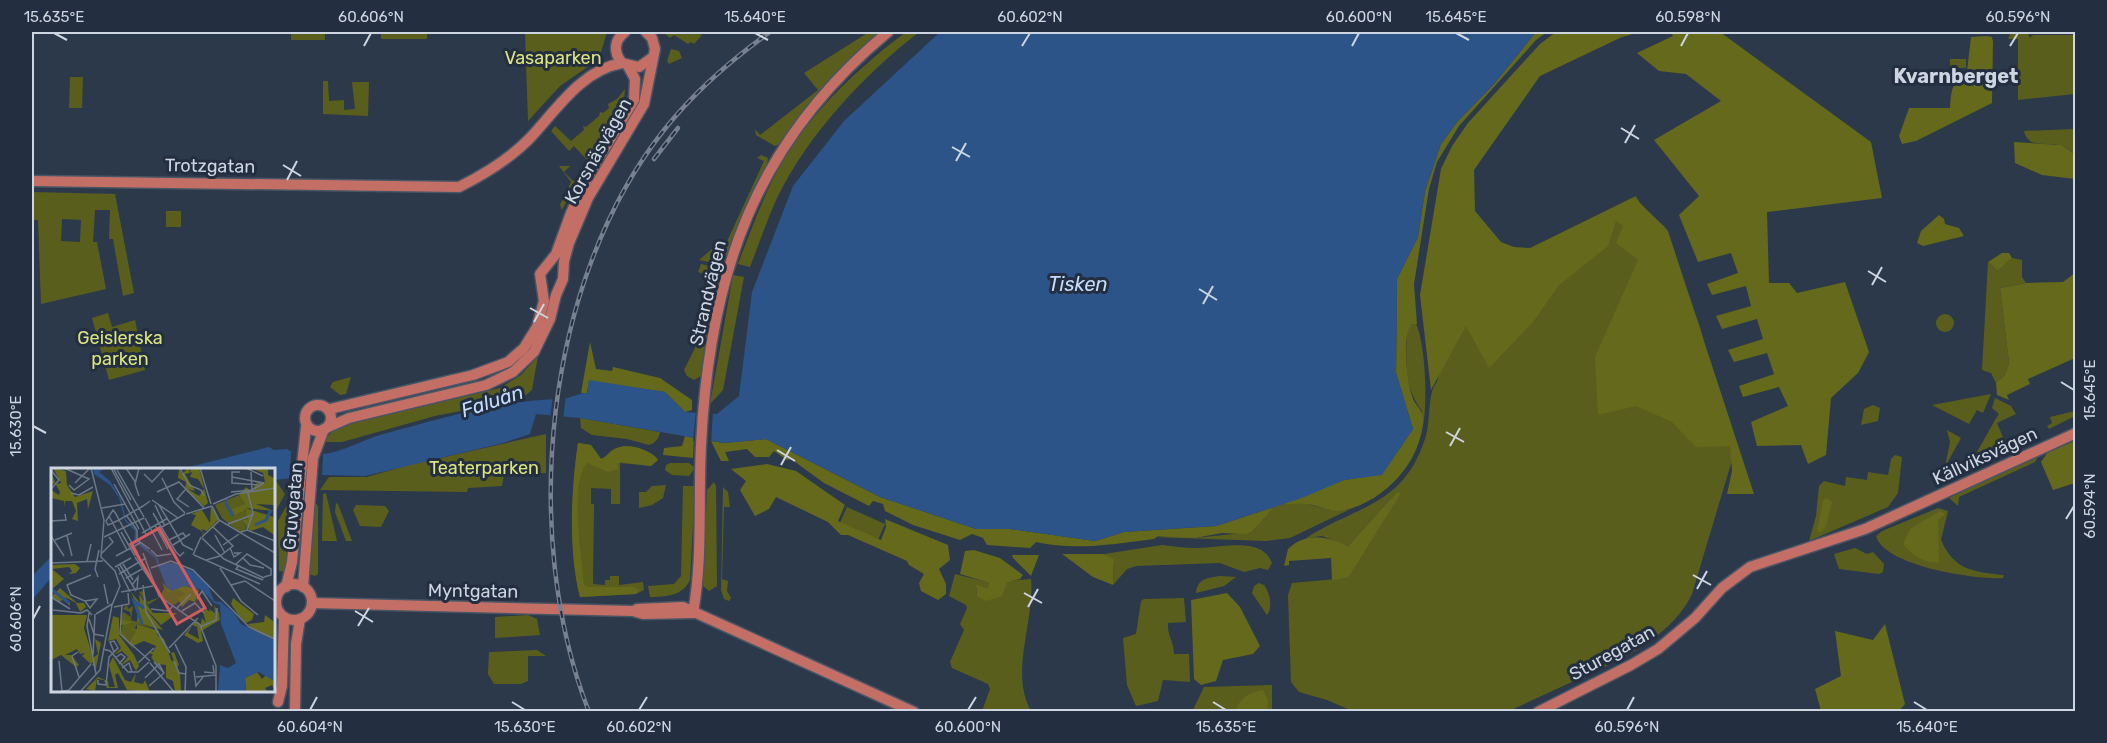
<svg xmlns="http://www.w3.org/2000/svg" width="2107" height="743" font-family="Rubik,sans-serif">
	<rect width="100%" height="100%" fill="#2c394a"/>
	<!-- green -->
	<g fill="#5a5e1d" fill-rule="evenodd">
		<rect x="291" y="32" width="34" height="8"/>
		<rect x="381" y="32" width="46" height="7"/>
		<path d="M525,32h82l-8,27 -39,27 -32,35z"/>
		<path d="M670,32h23l9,3 -8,9 -3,-2 -3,2 -14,-9 -4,3 -5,-4z"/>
		<path d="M869,32h10l-60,59 -39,53 -5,2 -19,-11 -1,-6 5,6 58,-45 -14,-17z"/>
		<path d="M906,32h13c-56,44 -110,101 -142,166 -10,22 -18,46 -27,69l-12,-3c13,-34 26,-70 44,-102 30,-51 77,-95 124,-130z"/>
		<path d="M2011,32h16l3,6 3,-3h42v59l-57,6v-61h-10z"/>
		<path d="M671,49l8,2 3,7 -13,6 -2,-3z"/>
		<rect x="1950" y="59" width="16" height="9"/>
		<path d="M70,77h13l-1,31h-13z"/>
		<path d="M323,81h5l1,20 15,-1v10l11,-1 -3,-27h17l-1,34 -45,-2z"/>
		<path d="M625,89l-1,10 -36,62 -14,-15 -5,5 -18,-20 4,-5 16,15 13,-11 -1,-4 3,1 13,-11 1,-4 3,1 6,-5 -1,-4 9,-5z"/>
		<path d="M2075,129v25c-4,-3 -8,-6 -13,-8 -14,-6 -33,5 -38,-15z"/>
		<path d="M761,155l7,3 -1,6 -19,37 -24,64 -25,-5 18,-15 7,3 40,-87 -7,-3z"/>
		<path d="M559,166h11l-6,6 9,9 6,-3 -17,32 -2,-5 11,-23z"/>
		<path d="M32,192l83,2 19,99 -11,3 -10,-57h-4l1,-29h-15l-2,32h4l9,47 -65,15 -3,-84h-6zM62,219l19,1 -1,22 -19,-1z"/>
		<path d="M1636,196l5,9 24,22 35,100 33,130 -41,137c-18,38 -60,60 -96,77l-3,-2 -17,8v3l-67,31 -154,1 -28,-12 -28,-8 -8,-10 -3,-87 4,-12 56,-5 48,-85 -48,53 -26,-10 -16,2c52,-33 97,-32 119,-99 6,-16 2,-47 12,-57l20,-94z"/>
		<rect x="166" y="211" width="15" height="16"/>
		<path d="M2012,258l10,2v17l4,6 -26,5 9,75 -4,12 -9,8 -5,-10 -9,-3 6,-108 10,9z"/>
		<path d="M701,264l21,5 -13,45 -5,56 -3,6 -7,4 -7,-4 -3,-6 11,-22 11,-65 -2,-9 -6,-2z"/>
		<path d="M733,275l11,2 -21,113 -13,14z"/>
		<path d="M108,313l4,14 23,-7 10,50 -36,10 -17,-62z"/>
		<circle cx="1945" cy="323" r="9"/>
		<path d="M1415,322c11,18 15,98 4,118l3,-29c-19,-25 -16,-53 -15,-83z"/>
		<path d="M538,356l-6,34 -11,9 -86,17 -93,26h-20l10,-10 17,-8 151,-36 21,-13z"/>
		<path d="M351,377l-5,17 -6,1 -10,-8 3,-5z"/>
		<path d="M1991,394l-8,19 -6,-3 -8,14 -37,-19z"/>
		<path d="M1995,398l16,8 5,8 -19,9 11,26 -50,27h-6l-4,-7 10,5 4,-7 5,3 28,-50 4,-6 -7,-6z"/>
		<path d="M1873,405l7,3 -2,13 -17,4 3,-16z"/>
		<path d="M2075,411v5l-26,13 -2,-3 5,-3 -2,-6z"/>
		<path d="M580,418l80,14c-1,6 -4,11 -11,13l-22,-6 -35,-4 -11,-7z"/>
		<path d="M1947,430l14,8 -16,29 5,-25z"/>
		<path d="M546,434v39l-42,1 -2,12 -34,2 -1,4 -147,-2 9,-13h38l38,-11z"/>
		<path d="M578,443l13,2 10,14c6,-2 9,-9 16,-11 12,-5 34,2 41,12l-7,6 -31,-3v41h-9v-15l-20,-1v16h3l-1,80 12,1v-5h5v-4h9v9l24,-3 1,8 -8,4 -56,3c-11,-45 -9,-109 -2,-154z"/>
		<path d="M1895,455l7,2 -4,36 -10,14 -79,34 7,-25 3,-30 5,-5 21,5 1,-9 21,3 1,-8 20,3 3,-16z"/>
		<path d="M2039,455l-4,7 -76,35 -1,9 -9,-8z"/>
		<path d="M670,463h19l6,5 -6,8 -17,-1 -7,-5 1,-5z"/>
		<path d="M276,481l9,13 -12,22v-34z"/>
		<path d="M714,482l2,4 1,100 -8,5 -6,-5 4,-96z"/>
		<path d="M666,485l-3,13 -11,7 -13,3v-16h7l6,-6z"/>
		<path d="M683,486h12l-5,94c-7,16 -25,17 -40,17l-2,-11 26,-2 7,-8z"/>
		<path d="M723,487l5,5 2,15h-6l-2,72 6,2 -1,10 4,7 -2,3 -5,-2 -3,-9z"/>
		<path d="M326,493l11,48h-15l1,-47z"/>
		<path d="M293,494l-5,68 -3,10 -6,-1 -1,-50z"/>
		<path d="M315,502l3,4v68l-3,2 -6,-2z"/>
		<path d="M336,503l2,1 14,37h-6l-11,-29z"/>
		<path d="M1363,503l-73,35 -24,3 -113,-4 23,-2 19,3 57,-6c7,-7 14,-20 22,-25 22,-14 49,7 71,3 6,-1 12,-5 18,-7z"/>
		<path d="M356,505l29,1 4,5 -8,16 -21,-1 -7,-16z"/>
		<path d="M847,507l38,17 -8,18 -38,-17z"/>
		<path d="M1938,508l10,3 -7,29c13,30 32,32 63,35l-1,3c-27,2 -119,-12 -127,-42l6,-5z"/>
		<path d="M1162,545c11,1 22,3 33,3 25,1 66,-13 77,15l-4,7 -8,-2 -16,4 -24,-9 -84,3 -9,3 -14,16 1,-25 -10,-6z"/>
		<path d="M1855,548l12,6 6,-2 11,12 -1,8 -4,2 -40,-5 -5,-15z"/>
		<path d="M955,574l36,9 -4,5 -11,-2 1,10 30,-15 24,-2c4,43 -22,93 0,132h-49l8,-22 -2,-5 -36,-16 -2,-6 14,-32 -4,-6 7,-16 -1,-3 -17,-9z"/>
		<path d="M1220,576l16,1 -12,9 -28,7c1,-14 11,-15 24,-17z"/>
		<path d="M1259,583l5,2c6,8 9,22 3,30l-15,-22 2,-7z"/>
		<path d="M1184,598l2,24 -18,1c-1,12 6,19 6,31h15l1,28 -27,-2 -5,21 -22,5 -9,-21 -4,-47 13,-4 5,-33 3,-2z"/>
		<path d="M528,615l9,4 3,16 -45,3v-21z"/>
		<path d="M537,650l9,6h-18v25l-7,3h-27l-6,-10 1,-22z"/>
		<path d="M1272,685v26l-80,1 12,-25z"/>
	</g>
	<!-- forest -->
	<g fill="#64691b">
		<path d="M1536,32h11l-11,8 -77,86 -22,36 -8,27 -15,95 3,40h-5c-11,11 -5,59 1,75 3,7 10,11 10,20 -1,42 -38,82 -78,91 -11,3 -21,-2 -32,-5 -10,-2 -21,-1 -31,-1l62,-24 38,-6 31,-45 -17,-56 1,-94 21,-42 7,-46 16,-47 16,-22 37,-38z"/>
		<path d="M1556,32h85l-19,5 -82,39 -66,94 1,41 26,31 13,5 16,1 104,-51 34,34 86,263h-27l5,-23 -2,-25 -34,1 -24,-25 -36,-16 -38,9 -3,-58 43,-97 -22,-17 7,-17 -7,-5 -8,25 -49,39 -26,37 -44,46 -23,-42 -35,64 -11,-95 21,-126 11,-23 16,-23 72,-79z"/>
		<path d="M1671,32h49l151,110 11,56 -115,14 2,71h20l8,10 48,-11 24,70 -11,21 -27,25 -5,57 -18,9 -7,-19 -44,1 -6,-24 37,-16 -9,-19 -36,10 -4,-11 35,-12 -7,-21 -33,9 -6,-12 35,-11 -6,-20 -35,10 -6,-13 35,-10 -5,-20 -34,9 -5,-11 31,-11 -7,-20 -33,9 -19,-47 20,-19 -45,-56 67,-39 -35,-27 -27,-3 -22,-18 36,-17z"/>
		<path d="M1987,36l5,1 1,5 -1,61 -76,38 -14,3 -3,-8 10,-28h41c1,-17 2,-27 17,-37l4,-34z"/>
		<path d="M2014,142l47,3 14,9v25l-33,-4 -27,-12z"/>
		<path d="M1939,215l5,4 1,5 14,4 5,8 -41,10 -6,-3 4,-12z"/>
		<path d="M2002,253h7l3,5 -14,13 -10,-9z"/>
		<path d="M2075,273v85l-47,21 2,5 -23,11 2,5 -12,-5 -1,-12 9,-8 4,-12 -9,-75 26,-5 37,-1z"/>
		<path d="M590,342l6,27 16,2 1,-4 47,11 32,22v10l-7,2 -20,-20 -76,-11 -2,12h-6z"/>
		<path d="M685,436l9,2 -1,20 -30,-3 1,-7 18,-2z"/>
		<path d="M766,439l114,58 96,32h34l85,12 29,-9 92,-6 58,-19 -22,25 -8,2 -22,-1 -27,5 -37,-2 -4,3c-40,5 -79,12 -118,3l-6,6 -43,-3 -4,-7 -11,-4 -12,6 -47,-15 -28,-14 -2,-7 -10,-3 -4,5 -45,-23 -33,-24 -4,1 -13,-9 -5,6h-14l-8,-8 -22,3 4,9h-8l-10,-20 13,2z"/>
		<path d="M2075,441v42l-22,7 -12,-28 7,-10z"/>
		<path d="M578,443l13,2 10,14c6,-2 9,-9 16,-11 12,-5 34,2 41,12l-7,6 -31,-4 -3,3 2,4 -11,3 -21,-9c-18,19 -5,96 -3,122l4,2h46l5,3 -3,4 -56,3c-12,-47 -9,-106 -2,-154z"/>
		<path d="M767,464l29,7 49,34 -7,16 43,19 5,-13 -1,-8 63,26 2,15 -11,9 7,15v10l-8,6 -17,-9 -2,-8 5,-9 -15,-9 -2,-4 -59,-26h-7l-13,-13 -52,-25 -7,12 -14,7 -15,-26 6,-9 -15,-12z"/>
		<path d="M1396,493h5l-53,85 -16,2 -1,-22 -42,3v4l-5,1 4,-17c19,-18 39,-12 60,-3z"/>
		<path d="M1826,498l6,4 -6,24 -5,6 -4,-1 6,-30z"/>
		<path d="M1940,511l5,3 -7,6 1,42c-16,2 -26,-7 -36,-18l7,-15z"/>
		<path d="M974,550l26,8 23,17 -3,4 -13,3 -5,14 -16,5 -9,-5 -1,-11 11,3 3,-5 -30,-9 5,-23z"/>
		<path d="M1062,554h42l10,5 -1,26 -20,-8z"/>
		<path d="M1012,555h27l-8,21 -18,-18z"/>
		<path d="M1227,593l13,14 20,39 -7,8 -30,6 -7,21 -15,4 -7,-6 -3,-79z"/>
		<path d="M1885,624l20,80 -6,7h-78l-6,-22 26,-13 -6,-45 38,9z"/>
		<path d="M1263,690l5,10 -1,11 -32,-1c7,-13 13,-17 28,-20z"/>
	</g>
	<!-- water -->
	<g fill="#2c5489">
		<path d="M940,32h596l-42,52 -37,38 -16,22 -16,47 -7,46 -21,42 -1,94 17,56 -31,46 -38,5 -42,18 -86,28 -92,6 -29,9 -85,-12h-34l-96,-32 -114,-58 -42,4 -144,-25 -44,-4 -6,20 -27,9 -138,33 -41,-1 -51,5v-10h-96l92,-23 5,3 13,-1c8,6 26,6 36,5 18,-1 39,-14 57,-19 59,-16 119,-35 181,-36 9,0 16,-6 26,-6l2,-13 76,12 20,20 32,2 22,-18 13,-104 41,-106 51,-65z"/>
		<path d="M52,556v21l-20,23v-24z"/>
	</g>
	<!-- pier -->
	<g fill="#2c394a">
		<path d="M566,395l-3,25 -13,-2 3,-22z"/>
		<path d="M696,409l17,2 -2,33 -18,-3z"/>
		<path d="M291,452l32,1 -1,25 -32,2z"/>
	</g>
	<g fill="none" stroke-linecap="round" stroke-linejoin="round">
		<!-- secondary casing -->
		<g stroke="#495565" stroke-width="13">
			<g id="secondary">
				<path d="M625,32c-11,8 -12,20 -3,31l17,4 14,-10"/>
				<path d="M32,181l427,6c26,-13 52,-29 72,-50 26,-28 51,-67 91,-74"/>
				<circle cx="318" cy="418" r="13"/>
				<path d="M330,409l143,-34 35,-13 16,-14 13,-21 7,-26 -4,-27 16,-20 15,-41 20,-42 43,-71 1,-21 -7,-13"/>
				<path d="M326,428l23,-10 137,-33 27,-13 21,-20 16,-33 6,-24 7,-16 1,-18 5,-18 19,-45 56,-94 11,-55 -3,-11 -6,-6"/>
				<circle cx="294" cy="602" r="18"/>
				<path d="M286,587l6,-25 14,-135"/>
				<path d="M303,587l10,-129 11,-29"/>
				<path d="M312,603l321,8 10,3 50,-1"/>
				<path d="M637,609l46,-2 231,105"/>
				<path d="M693,613c10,-56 5,-112 8,-168 8,-170 54,-303 187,-413"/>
				<path d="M278,702l4,-16 2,-69"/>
				<path d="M295,709l1,-65 4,-25"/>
				<path d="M1538,712l93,-47 27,-16 37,-31 27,-30 28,-21 115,-38 211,-96"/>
			</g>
		</g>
		<!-- secondary -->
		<use href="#secondary" stroke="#c36f66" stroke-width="10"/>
		<!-- rail casing -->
		<g stroke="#77818f" stroke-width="4.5">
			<g id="rail">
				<path d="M654,159l24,-31"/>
				<path d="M589,712c-69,-177 -45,-431 75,-582 30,-38 67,-70 106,-98"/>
			</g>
		</g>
		<!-- rail -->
		<use href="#rail" stroke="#232e40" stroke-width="2" stroke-dasharray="7" stroke-linecap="butt"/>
	</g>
	<!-- ticks -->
	<path fill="none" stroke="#cdd5e0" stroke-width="2" d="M54,33l13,7M755,33l13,7M1456,33l13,7M364,46l7,-13M1022,46l8,-13M1352,46l7,-13M1681,46l7,-13M2010,46l8,-13M1621,128l18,11M1625,143l10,-18M952,147l18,10M956,161l10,-18M283,165l18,11M287,180l10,-19M1868,271l18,11M1872,285l10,-18M1199,289l18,11M1203,304l10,-18M530,308l18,10M534,322l10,-18M2061,382l13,8M33,426l13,7M1446,432l18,10M1450,446l10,-18M777,450l18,11M781,465l10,-18M2066,519l8,-13M1693,575l18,10M1697,589l10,-18M1024,593l18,10M1028,607l10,-18M355,611l18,11M33,619l7,-13M358,626l11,-18M512,702l13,8M1213,702l13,8M1914,702l13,8M310,710l7,-13M639,710l8,-13M968,710l8,-13M1627,710l7,-13"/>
	<g text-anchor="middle" stroke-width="6" stroke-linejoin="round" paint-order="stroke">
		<!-- park labels -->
		<g font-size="18" fill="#dce57d" stroke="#232e40">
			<text x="553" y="64">Vasaparken</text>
			<text x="120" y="344">Geislerska<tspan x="120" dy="21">parken</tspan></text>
			<text x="484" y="474">Teaterparken</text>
		</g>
		<!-- street labels -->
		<g font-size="18" fill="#cdd5e0" stroke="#232e40">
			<text transform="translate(598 151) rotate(-61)" y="6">Korsnäsvägen</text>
			<text transform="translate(210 166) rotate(1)" y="6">Trotzgatan</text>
			<text transform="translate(708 293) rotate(-77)" y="6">Strandvägen</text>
			<text transform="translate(1985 456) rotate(-25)" y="6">Källviksvägen</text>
			<text transform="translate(293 506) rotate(-85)" y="6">Gruvgatan</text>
			<text transform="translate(473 591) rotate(1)" y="6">Myntgatan</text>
			<text transform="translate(1612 653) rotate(-29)" y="6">Sturegatan</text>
		</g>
		<!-- neighbourhood labels -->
		<g font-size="20" font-weight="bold" fill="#cdd5e0" stroke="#232e40">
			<text x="1956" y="83">Kvarnberget</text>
		</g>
		<!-- water labels -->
		<g font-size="20" font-style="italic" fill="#c4dcfc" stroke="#232e40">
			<text x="1078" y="291">Tisken</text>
			<text transform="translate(492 401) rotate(-18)" y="7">Faluån</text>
		</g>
	</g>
	<!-- overview -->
	<g transform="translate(51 468)">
		<rect width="224" height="224" fill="#2c394a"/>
		<path d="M188,27l6,9 -13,6 15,1 1,9h-6l5,8 -7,5 -18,-15 -7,-13zM111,114l9,9 6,-3 10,8 -13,9 -14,-8 -12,8 -9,-13 5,-1 3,11 13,-5 4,-9zM76,137l1,4 5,-3 -2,14 32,10 -26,-6 -3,7 8,-3 6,9 -1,3 -4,-2 -7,1 2,5 -6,1 1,-8 -5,5 -7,-10 2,-9 11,1 -13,-5 2,-7 8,5 -1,-5 -7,-3z" fill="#5a5e1d"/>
		<path d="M2,0l13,3 1,14 8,12 18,-6 -5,18 -1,-10 -10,4 1,18 -6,-2 4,-8 -4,-10h-7v6l-1,-6 -13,-3v-8l8,5 1,-3 -5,-9 -4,2v-12l5,11 5,-1zM128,0l3,6 6,-6 2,4 1,-4h8l9,35 -4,3 -19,-16 1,-8 -8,-4zM141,4l-2,5 8,2 6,10 -5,7 -11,-7 7,2 -10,-17zM199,0h18v7l6,3v27l-18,-1 18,7 -29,-3 29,9v18l-11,-8 -13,4 -8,-11h6l-2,-10 -12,5 -2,-6 13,-5 -6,-9 7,-8 5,4 6,-8 8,-1 -2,-9zM160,38l8,13 -12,12 -6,-2 3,4 -2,2 1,-3 -12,-7 5,-10 -5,-1 11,-4 8,13zM24,96l5,4 -7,9 3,-4 -7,1 3,-3 -3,-4 -17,2 12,10 -13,11v-25zM134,118l14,4 -4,12 -6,-2 -7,7 -4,-9 7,-4 -8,-5 -6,3h-4l-1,-3zM9,120l17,15h7l2,4 -6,5 -4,-9 -11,-6 5,6v3l-7,-7 -3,3 -9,-5zM80,124l9,11 -1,-9 14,19h24l-16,12 -18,-19 20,24 -26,-8 1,-14zM182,130l21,16 -2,6 -6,3 -7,-7 -8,-12zM163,137l5,8 1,7 -19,11 2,10 -5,2 -14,-8 8,-9 -4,7 11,6 -2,-12 -5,-2 3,-3 6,5 -9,-9 9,6 1,-6 4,5 -3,-11 3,-3 4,3 -1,-3 6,4zM0,147h36l-3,13 9,30 5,-4 -3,-15 6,4 -5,25 -4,-3 4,-5 -5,4 -9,-8 3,-3 -5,1 -3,-5 -12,6h6l8,10 -3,2 -15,-12 -10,5zM214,147l8,6 1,19 -20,-8 -6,-8 16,-2zM62,148l6,2v17l15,20 5,11 -3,5 -6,-11 -10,6 8,-9 -6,-6 -8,4 7,-7 -5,-9 -8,2zM70,151l14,4 -14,2v6l8,11 7,-11 -7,-2h8v-5l22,7 -2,4 7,4 7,21 3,2 -3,-9 3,-1 5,13 -3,3 4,5 1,18h-6l-2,-10 -7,-3v-13l-10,-1 -5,-7 2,-2 -5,-3h5l3,-6 -12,-5 -12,5 2,3 -12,-12 -2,-9zM62,189l12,23 6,2 5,-9 -2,9 9,2 2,-4 5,12 -23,-2 -9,-17 -3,2 3,13h-11l-3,-8 -7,-1 -2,12 -9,-2 12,-12 10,4 1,6h6l-6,-22zM206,204l5,7 4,-4 8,3v11l-2,-4 -7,3 2,3h-21l-1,-13z" fill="#64691b" fill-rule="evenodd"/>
		<path d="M42,0h12l-6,4 11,9 11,18 5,21 10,9v11l6,3 16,16 1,5 14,-1 21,9 14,13 6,16 7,1 14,12 6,10 33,16v41l-15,-9 -14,6 1,13h-28l2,-26 8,3 8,-5 -15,-39 -1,-19 -6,-2 -12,-13 -17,-4 -14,5 -5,-5 -11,-28 -21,-17 1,-10 -10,-10 -6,-23 -9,-13 -16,-11z" fill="#2c5489"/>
		<path fill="none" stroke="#2c5489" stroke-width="3" d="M176,31l-1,5 7,12M204,57l11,-5 5,-10M0,121l18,14M91,156l-8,-23 10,7"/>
		<path fill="none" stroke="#6c7786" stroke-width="1.5" d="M13,0l25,11 -15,11 -5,-5M60,0l36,68M62,0l18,32M75,0l10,15M129,0l9,17 12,5 3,6M149,0l11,36M195,0l17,8M0,2l8,10 -7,8M66,2l27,47M189,4h-8v11l26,2M200,4l1,18M93,6l8,8 12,-13M181,9l32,6M111,10l12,24 11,11M24,15l15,-15M63,16l25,45M110,22l-4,2 22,-10 25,26M134,22l-8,9 12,8M180,24l21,-2 12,-7M20,25l8,2 14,-8M88,28l-4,-12 4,-16M101,32l26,18M162,36l23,-10 39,-6M104,37l10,21M108,37l24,40 10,5M161,38l7,14 56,33M51,40l23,-4M102,45l23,39 4,4 4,-4M135,46l26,-8M75,47l11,15v10l13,9M58,48l18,34M94,50l17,32M0,53l15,-1 -1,-6M177,56l24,-9M104,57l13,24M196,62l6,-17 -5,-20M70,64l14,24M190,64l6,-2 28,11M91,65l26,-15M164,67l10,18M0,68l13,20M16,68l5,20M53,69l40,-19M93,69l41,-23M151,69l18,-17M151,70l22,21 40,19M4,72l17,-7M118,72l14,-7 3,4M122,77l17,-11M172,77l16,-11M179,80l4,9 6,-4h-6M100,82l6,6 14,-2M51,85l11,-11 -4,-5M92,85l16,43 41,29 16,41v26M87,86l-3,-6 -3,-5 -13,-23 -3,-6 -3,-4 -7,11 2,4 11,-5 24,-14 7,-5M142,87l8,-18M143,87l66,29M65,88l24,-13M84,89l18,27M192,90l7,7 14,3M155,92l14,-4 13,-10 -20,-19M36,94l4,-18M0,95l52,-2M72,96l10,16M185,96l11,-10 24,15v6l-7,2M69,97l16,26M188,97l-3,4 27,11M64,99l16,-9M67,99l12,25M100,100l20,-7 22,9 56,57 26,12M169,100l21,33 17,14M68,106l27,-16M47,109l-3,-8 4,-19M75,110l16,-9M53,116l4,20M81,117l6,-8 -1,13M92,117l3,27 24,41M180,117l14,-4 30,20M70,124l32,-6M0,129l19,12M146,131l5,-8 10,15M34,133l12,-2 -7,9 -5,-7 -14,-6 -4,-10 24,-10M71,137l-2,29 30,27M63,139l15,-3 -1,-11M126,140l14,-14M100,141l17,2 5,-5M2,142l28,3 6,-3 5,5M131,143l13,-8 9,10M38,145l-2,13 9,48M45,146l16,-10M38,151l5,15 10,2M149,159l16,-7 1,-12M124,176l11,23 -1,25M118,180l29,-30M52,181l7,2 18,21h10l11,-10M27,184l-6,4 7,21M42,187l2,-41M64,190l6,-4 4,3 -6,7M8,193l3,30M123,193l5,12 7,1M87,195l16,-15M99,195l24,29M71,200l7,-5 3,9M143,203l2,15 7,-9M153,204l10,1 -1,-8M145,209l20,-2M94,210l14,-14 5,9M47,212v4l8,1 3,-28 9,-9 -4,-7 -4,1 4,10M98,218l15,-13 -10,-11M7,224l11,-2 22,-26M29,224l20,-22 12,-65 8,-19 -5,-15 -14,-14 3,-37 -13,-52"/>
		<path fill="#d35c5f" fill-opacity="0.15" stroke="#d35c5f" stroke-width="3" d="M108,60l46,80 -28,16 -46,-80z"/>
		<rect width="224" height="224" fill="none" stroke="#cdd5e0" stroke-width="3"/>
	</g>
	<!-- border -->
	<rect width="2107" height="743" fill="none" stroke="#232e40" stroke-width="66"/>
	<rect x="33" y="33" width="2041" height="677" fill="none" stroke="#cdd5e0" stroke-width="2"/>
	<g font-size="15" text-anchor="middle" fill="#cdd5e0">
		<text x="54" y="22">15.635°E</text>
		<text x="371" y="22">60.606°N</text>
		<text x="755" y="22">15.640°E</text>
		<text x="1030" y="22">60.602°N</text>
		<text x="1359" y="22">60.600°N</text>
		<text x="1456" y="22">15.645°E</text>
		<text x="1688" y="22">60.598°N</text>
		<text x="2018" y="22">60.596°N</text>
		<text transform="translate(2090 390) rotate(-90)" y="5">15.645°E</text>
		<text transform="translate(16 426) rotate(-90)" y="5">15.630°E</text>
		<text transform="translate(2090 506) rotate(-90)" y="5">60.594°N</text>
		<text transform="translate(16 619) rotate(-90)" y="5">60.606°N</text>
		<text x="310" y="732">60.604°N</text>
		<text x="525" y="732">15.630°E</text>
		<text x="639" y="732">60.602°N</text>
		<text x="968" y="732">60.600°N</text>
		<text x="1226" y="732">15.635°E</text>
		<text x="1627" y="732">60.596°N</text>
		<text x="1927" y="732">15.640°E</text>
	</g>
</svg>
